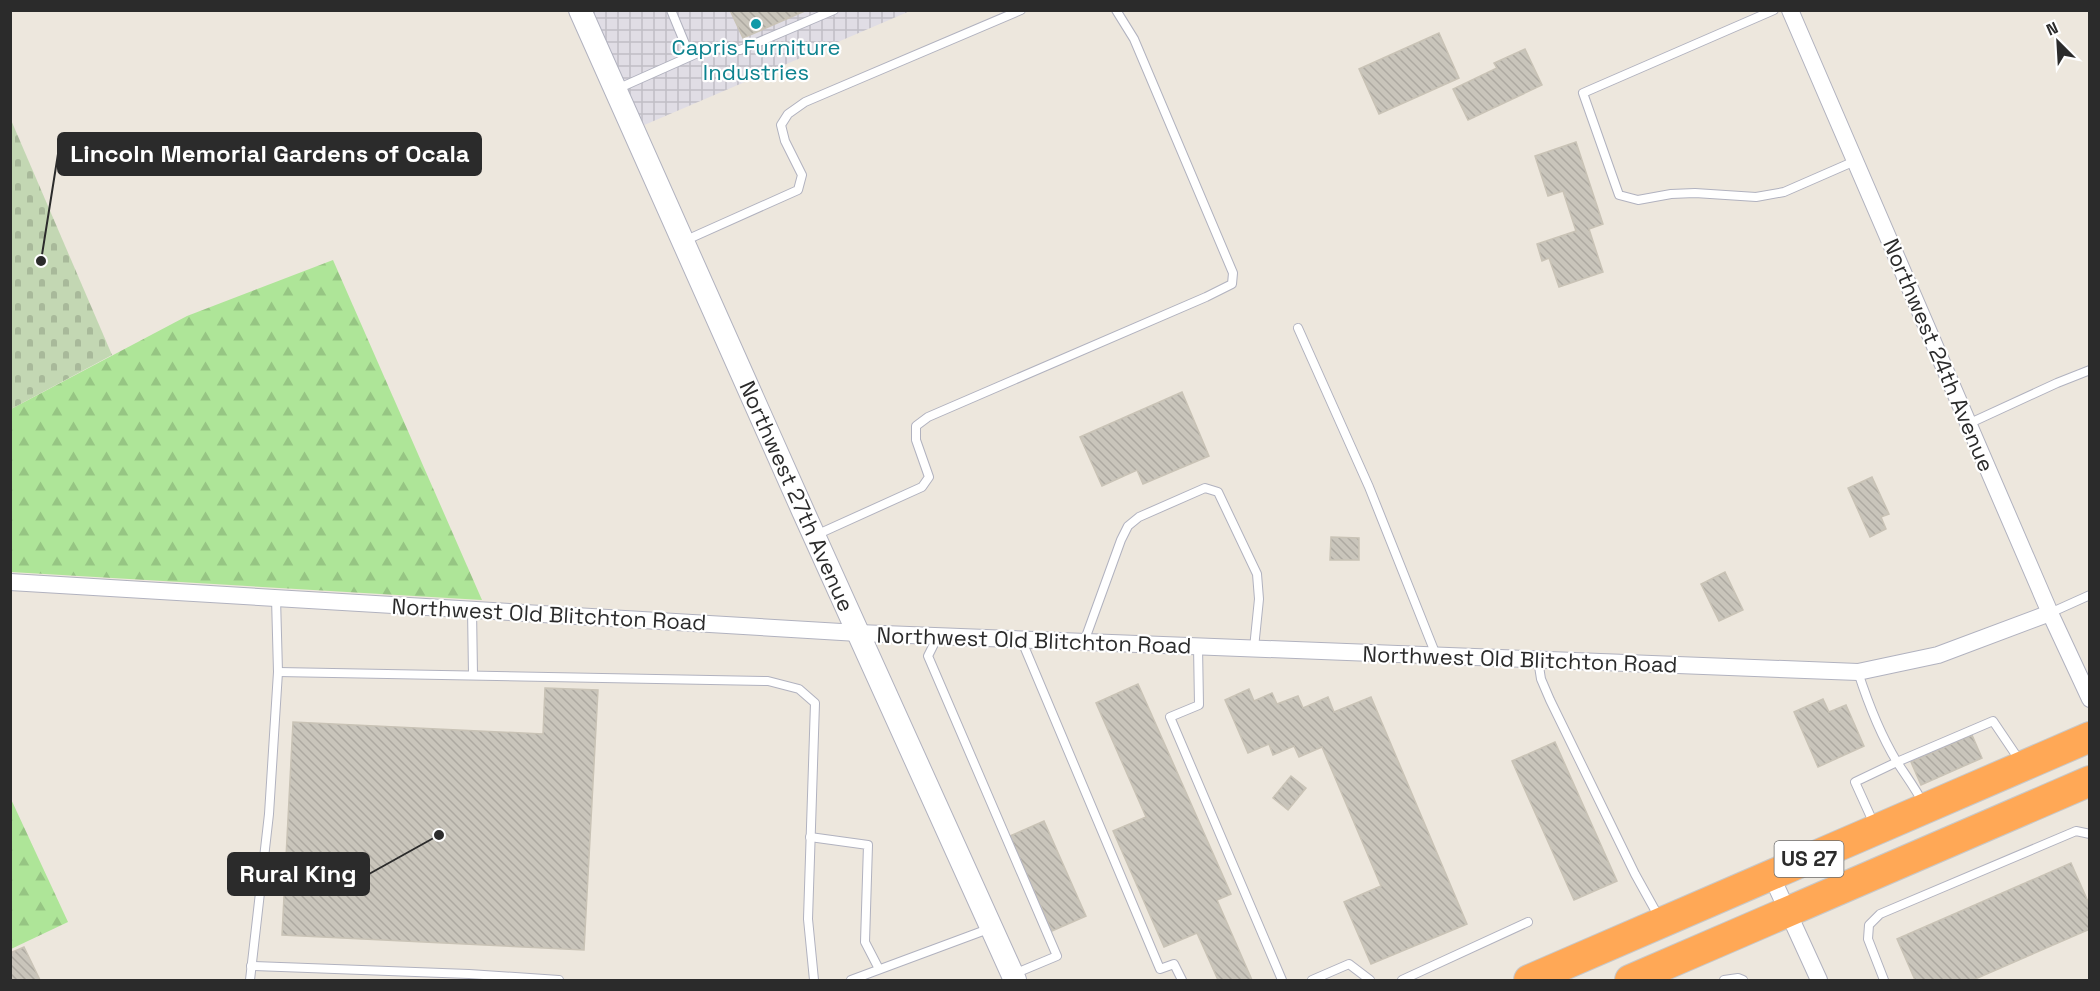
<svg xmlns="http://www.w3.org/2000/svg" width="2100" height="991" font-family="'Space Grotesk',sans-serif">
	<defs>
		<pattern id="industrial-grid" width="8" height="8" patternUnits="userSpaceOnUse" patternTransform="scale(1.5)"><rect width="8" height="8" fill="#e0dde5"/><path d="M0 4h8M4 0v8" fill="none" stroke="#c0bec5"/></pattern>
		<pattern id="forest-firs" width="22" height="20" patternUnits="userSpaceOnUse" patternTransform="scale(1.5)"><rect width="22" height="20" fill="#aee598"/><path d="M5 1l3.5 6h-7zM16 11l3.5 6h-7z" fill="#96c583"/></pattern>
		<pattern id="cemetery-stones" width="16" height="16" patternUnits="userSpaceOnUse" patternTransform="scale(1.5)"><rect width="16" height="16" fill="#c3d7b3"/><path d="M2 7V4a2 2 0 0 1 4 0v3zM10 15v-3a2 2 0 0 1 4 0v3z" fill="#a8b99a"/></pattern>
		<pattern id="building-back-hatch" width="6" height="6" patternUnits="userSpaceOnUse" patternTransform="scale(1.5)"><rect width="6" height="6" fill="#c9c5bb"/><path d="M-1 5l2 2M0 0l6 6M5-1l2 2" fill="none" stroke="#ada9a1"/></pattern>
	</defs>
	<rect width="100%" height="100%" fill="#ede7dd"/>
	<!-- industrial -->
	<path fill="url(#industrial-grid)" d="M591,11h319l-268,115z"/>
	<!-- forest -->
	<g fill="url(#forest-firs)">
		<path d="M333,260l149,340 -471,-28v-163l176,-93z"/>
		<path d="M10,797l58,125 -57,27h-1z"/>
	</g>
	<!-- cemetery -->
	<path fill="url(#cemetery-stones)" d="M11,120l101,235 -101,54h-1z"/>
	<!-- building -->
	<g fill="url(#building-back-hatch)" stroke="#c9c3b6" stroke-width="1.5">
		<path d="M730,10h77l-64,28z"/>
		<path d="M1439,33l20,45 -80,36 -20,-45z"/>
		<path d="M1525,49l17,36 -74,35 -15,-31 44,-21 -3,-5z"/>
		<path d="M1576,142l27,82 -14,5 14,43 -44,15 -10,-29 -7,3 -5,-17 39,-13 -13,-40 -15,5 -13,-40z"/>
		<path d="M1182,392l27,64 -66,28 -6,-14 -35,16 -22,-49z"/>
		<path d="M1872,477l17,37 -8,3 5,12 -16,8 -22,-49z"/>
		<path d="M1331,537l28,1v22h-29z"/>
		<path d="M1725,572l18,38 -24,11 -18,-37z"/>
		<path d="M1138,684l93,210 -14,6 35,80h-34l-21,-47 -33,14 -51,-116 33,-14 -50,-114z"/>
		<path d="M545,688l53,2 -14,260 -302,-15 11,-213 250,12z"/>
		<path d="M1249,689l5,12 18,-8 5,11 21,-8 5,12 25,-11 6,15 37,-15 96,227 -96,40 -27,-62 37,-16 -59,-139 -23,10 -5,-11 -21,9 -4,-11 -21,9 -23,-53z"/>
		<path d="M1823,699l6,13 17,-7 18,41 -46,21 -24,-55z"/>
		<path d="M1972,735l10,23 -61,27 -10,-23z"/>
		<path d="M1555,742l62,139 -43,19 -62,-139z"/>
		<path d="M1291,776l15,12 -18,22 -15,-12z"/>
		<path d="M1044,821l42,95 -34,15 -42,-95z"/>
		<path d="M2071,863l19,43v23l-117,51h-58l-18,-41z"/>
		<path d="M24,947l16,33h-30v-27z"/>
	</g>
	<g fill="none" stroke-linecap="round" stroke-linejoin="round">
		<!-- lane casing -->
		<g stroke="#b1b2bf" stroke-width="10">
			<g id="lane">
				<path d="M671,10l19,46"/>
				<path d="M1774,10l-191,83 36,102 19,5 33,-6 24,-1 61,4 28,-5 71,-31"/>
				<path d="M617,89l92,-41 31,2 94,-40"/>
				<path d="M684,241l114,-51 4,-15 -17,-34 -4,-16 7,-11 17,-12 216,-92"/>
				<path d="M1298,328l71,159 67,168"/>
				<path d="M1968,424l89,-41 33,-13"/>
				<path d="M816,535l106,-48 7,-10 -13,-37v-14l12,-9 278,-120 26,-13 1,-11 -99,-234 -18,-29"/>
				<path d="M472,609l1,66"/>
				<path d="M2050,613l40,-18"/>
				<path d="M938,636l-10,20 129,300 -43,18"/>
				<path d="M1021,639l139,330 14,-5 8,16"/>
				<path d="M1084,642l37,-102 7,-14 11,-9 66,-29 13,4 39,82 2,25 -5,49"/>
				<path d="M1198,646l1,59 -29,12 112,263"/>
				<path d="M1538,660l3,19 9,21 85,174 25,45"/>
				<path d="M278,672l490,9 31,8 16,14 -7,216 6,61"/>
				<path d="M1858,672c10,31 22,62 39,90 9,14 19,27 27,43"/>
				<path d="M1874,824l-19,-42 42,-20 96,-41 27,40"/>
				<path d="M810,837l58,8 -3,97 14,27"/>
				<path d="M251,966l218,8 90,6"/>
				<path d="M250,980l19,-166 9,-142 -2,-74"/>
				<path d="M851,980l140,-52"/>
				<path d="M1312,980l37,-16 21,16"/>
				<path d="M1402,980l126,-58"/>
				<path d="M1724,980l14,-2 5,2"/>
				<path d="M1884,980l-16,-41 1,-14 11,-11 196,-83 14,3"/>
			</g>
		</g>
		<!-- street casing -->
		<g stroke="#b1b2bf" stroke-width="18">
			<g id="street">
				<path d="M1790,10l260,603 40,86"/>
				<path d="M10,582l848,51 1000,39 80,-17 112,-42"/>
				<path d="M1771,875l48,105"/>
			</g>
		</g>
		<!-- secondary casing -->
		<g stroke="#b1b2bf" stroke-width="24">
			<path id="secondary" d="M580,10l223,501 212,469"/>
		</g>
		<!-- highway casing -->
		<g stroke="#c8c8c8" stroke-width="32">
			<g id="highway">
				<path d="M1529,980l561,-243"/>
				<path d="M1630,980l460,-199"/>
			</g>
		</g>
		<!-- lane -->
		<use href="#lane" stroke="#fff" stroke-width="8"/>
		<!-- street -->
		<use href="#street" stroke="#fff" stroke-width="16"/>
		<!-- secondary -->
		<use href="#secondary" stroke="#fff" stroke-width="22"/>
		<!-- highway -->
		<use href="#highway" stroke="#ffa856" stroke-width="30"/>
	</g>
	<!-- markers -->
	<circle fill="#0f9aa8" stroke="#fff" stroke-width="2" cx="756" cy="24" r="6"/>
	<g text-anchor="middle" stroke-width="4.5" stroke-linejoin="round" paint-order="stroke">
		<!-- shield labels -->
		<rect fill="#fff" stroke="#6b6b6b" stroke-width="1.5" x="1774.5" y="841" width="69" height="36" rx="4.5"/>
		<g font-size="21" font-weight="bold" fill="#2b2b2b">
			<text x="1809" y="866">US 27</text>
		</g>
		<!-- culture labels -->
		<g font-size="22" fill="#0d838f" stroke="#fff">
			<text x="756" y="55">Capris Furniture<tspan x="756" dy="25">Industries</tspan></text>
		</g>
		<!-- street labels -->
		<g font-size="22" fill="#2b2b2b" stroke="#fff">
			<text transform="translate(1939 355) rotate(67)" y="8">Northwest 24th Avenue</text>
			<text transform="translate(797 496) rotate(66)" y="8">Northwest 27th Avenue</text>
			<text transform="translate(549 614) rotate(3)" y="8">Northwest Old Blitchton Road</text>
			<text transform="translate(1034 640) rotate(2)" y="8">Northwest Old Blitchton Road</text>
			<text transform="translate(1520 659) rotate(2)" y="8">Northwest Old Blitchton Road</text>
		</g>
	</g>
	<!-- callouts -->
	<path fill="none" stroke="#2b2b2b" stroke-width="2" d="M41 261L58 154M439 835L369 874"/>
	<g fill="#2b2b2b" stroke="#fff" stroke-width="2">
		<circle cx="41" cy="261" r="6"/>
		<circle cx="439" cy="835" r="6"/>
	</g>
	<g fill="#2b2b2b" stroke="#2b2b2b" stroke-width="2">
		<rect x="58" y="133" width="423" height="42" rx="6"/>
		<rect x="228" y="853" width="141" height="42" rx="6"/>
	</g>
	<g font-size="24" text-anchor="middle" font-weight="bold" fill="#fff">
		<text x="270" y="162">Lincoln Memorial Gardens of Ocala</text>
		<text x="298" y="882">Rural King</text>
	</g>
	<!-- border -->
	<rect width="2100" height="991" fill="none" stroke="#2b2b2b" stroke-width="24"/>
	<!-- north arrow -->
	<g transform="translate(2058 42) rotate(336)" stroke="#ffffff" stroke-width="4.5" paint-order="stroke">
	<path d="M0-4.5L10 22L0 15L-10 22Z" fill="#2b2b2b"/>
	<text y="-9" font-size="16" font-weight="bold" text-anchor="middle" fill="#2b2b2b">N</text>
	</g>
</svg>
